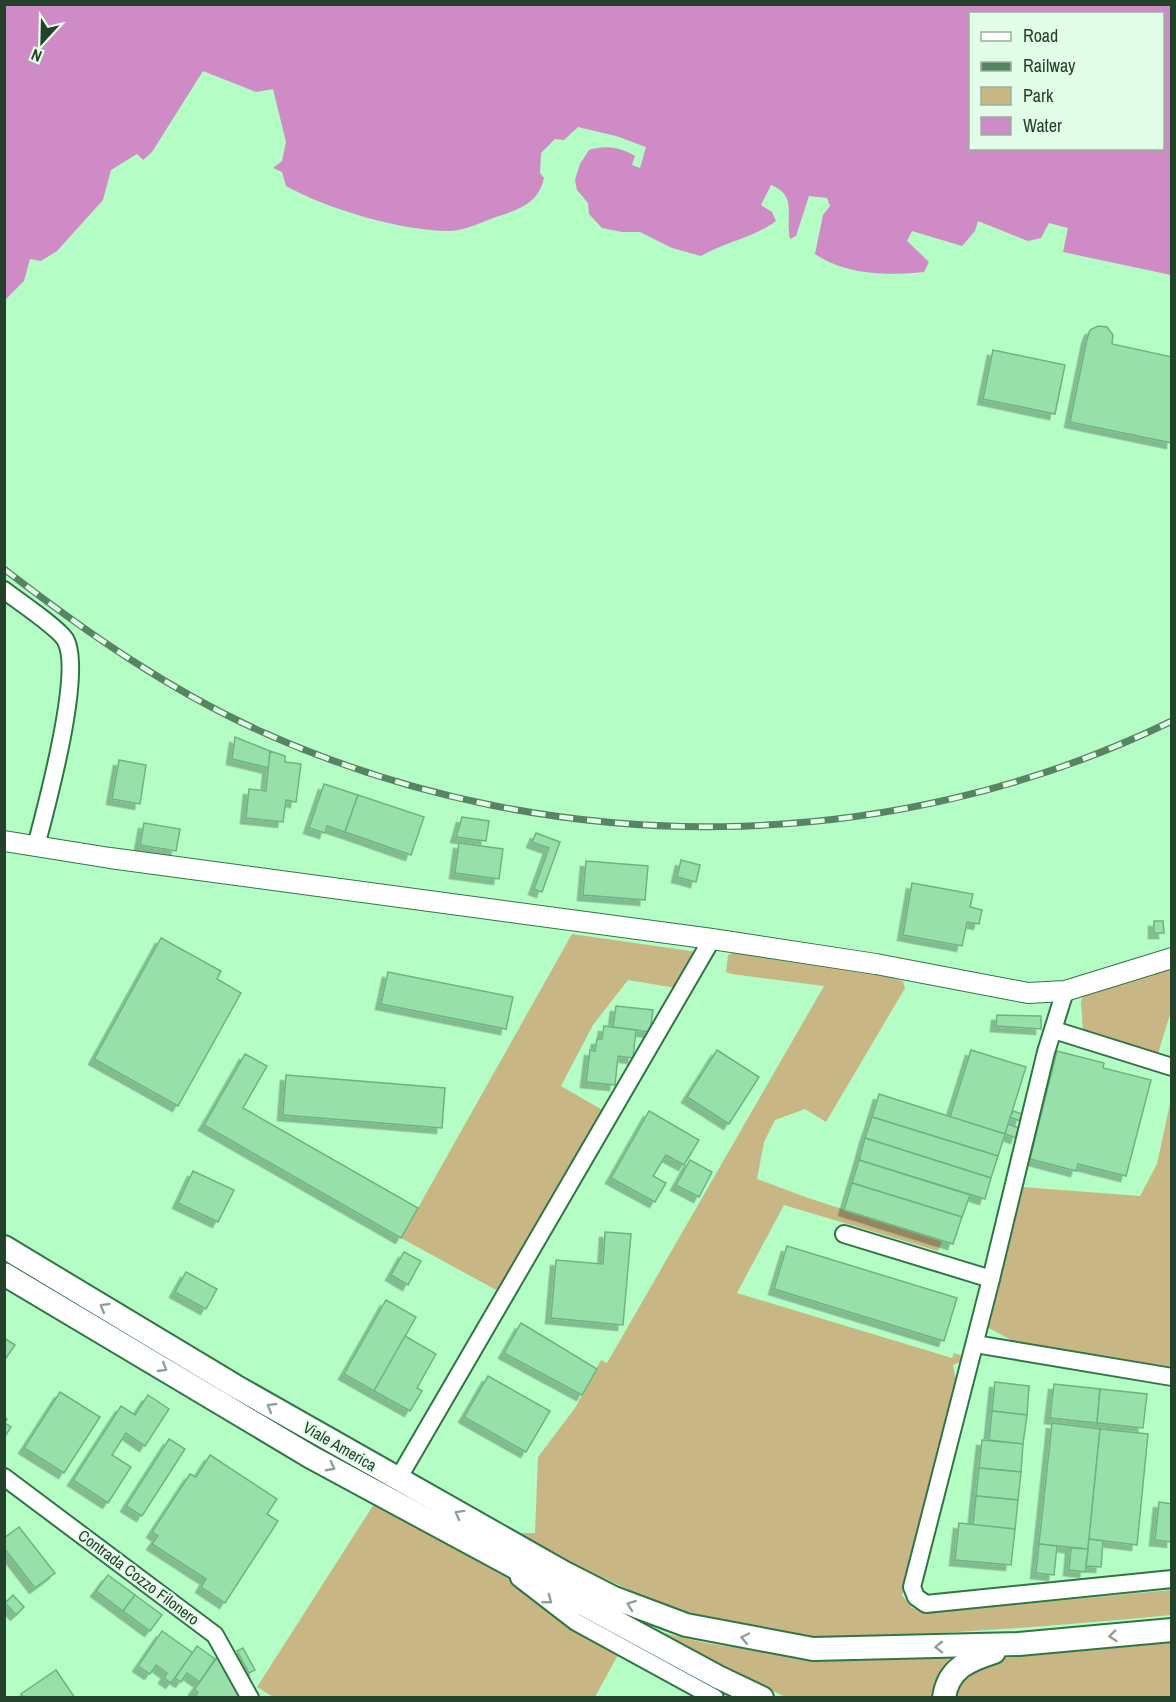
<svg xmlns="http://www.w3.org/2000/svg" width="1176" height="1702" font-family="'Archivo Narrow',sans-serif">
	<defs>
		<filter id="shadow"><feDropShadow dx="-5.5" dy="5.5" stdDeviation="0" flood-color="#0004"/></filter>
	</defs>
	<rect width="100%" height="100%" fill="#b4fdc5"/>
	<!-- green -->
	<g fill="#c8b784">
		<path d="M572,934l125,18 -21,36 -48,-8 -35,45 -32,61 43,25 -106,180 -97,-53z"/>
		<path d="M735,952l132,19 36,10 2,7 -79,134 -21,-13 -30,11 -11,22 -7,37 51,19 134,43 -4,10 -154,-46 -47,88 215,65 2,-5 9,3 -1,5 -9,4 3,16 -54,214 10,13 17,5 242,-23v25c-72,7 -144,13 -216,17 -72,5 -132,10 -204,-4 -82,-15 -161,-54 -234,-95h18l3,-76 37,-49 26,-48 6,3 217,-377 -92,-12 -6,-2 2,-17z"/>
		<path d="M1171,967v44l-13,43 -75,-22 -2,-30 3,-8z"/>
		<path d="M1171,1099v269l-156,-26 -28,-15 35,-140 118,9 17,-32z"/>
		<path d="M376,1501l134,76 109,76 -24,44 -320,1 -18,-11z"/>
		<path d="M648,1628c97,32 200,25 300,26l2,3 -15,28 -2,12h-148z"/>
		<path d="M1171,1642v55l-221,1 3,-10 32,-28z"/>
	</g>
	<!-- water -->
	<path fill="#cf8bc6" fill-rule="evenodd" d="M5,4l1166,1v270l-108,-23 5,-24 -19,-5 -8,15 -13,3 -50,-20 -3,10 -13,15 -50,-15 -5,10 22,21 -5,10c-36,4 -78,3 -109,-18l8,-39 7,-9 -3,-8 -18,-2 -13,40 -6,3c-5,-24 8,-43 -19,-54l-10,20 11,7 4,9c-25,18 -49,20 -75,35l-29,-8 -32,-16h-18l-20,-4 -13,-14 -1,-11 -11,-13 -2,-10 5,-16 9,-14c15,-5 32,-3 46,6l-3,9 8,3 6,-21 -30,-11 -38,-9 -14,13 -9,-1 -14,14 -1,20 4,5c-5,23 -21,30 -42,37 -16,5 -37,16 -53,16 -47,0 -122,-22 -163,-45l-4,-14 -9,-4 9,-7 4,-19 -13,-53 -17,3 -53,-21 -51,81 -9,8 -6,-6 -26,16 -8,30 -46,51 -16,10 -11,-2 -6,22 -19,19zM970,14h192v134h-192z"/>
	<!-- building -->
	<g fill="#98e0a9" stroke="#6db480" stroke-width="1.5" filter="url(#shadow)">
		<path d="M1098,326l9,1 6,8 -1,9 60,13v86l-102,-21 17,-83 3,-9z"/>
		<path d="M993,350l72,15 -10,49 -72,-15z"/>
		<path d="M235,737l35,14 -1,17 -37,-9z"/>
		<path d="M270,751l15,5v6l16,2 -5,38 -10,-2 -3,22 -37,-4 3,-29 17,2z"/>
		<path d="M119,760l27,5 -6,39 -28,-5z"/>
		<path d="M324,784l34,11 -13,37 -18,-6 -2,7 -16,-5z"/>
		<path d="M358,795l66,22 -13,38 -66,-23z"/>
		<path d="M462,817l27,4 -3,20 -30,-4z"/>
		<path d="M144,823l36,6 -4,22 -36,-6z"/>
		<path d="M536,833l24,9 -18,50 -8,-3 15,-41 -17,-6z"/>
		<path d="M459,843l44,6 -4,30 -44,-6z"/>
		<path d="M681,860l19,5 -4,17 -19,-5z"/>
		<path d="M586,861l62,5 -3,34 -62,-5z"/>
		<path d="M912,883l61,11 -3,13 12,3 -3,14 -12,-2 -5,24 -59,-11z"/>
		<path d="M1154,921h9l1,12h-10z"/>
		<path d="M161,938l60,33 -4,8 24,14 -63,113 -84,-47z"/>
		<path d="M388,972l125,25 -7,32 -125,-25z"/>
		<path d="M616,1006l37,4 -3,22 -37,-5z"/>
		<path d="M997,1015l44,1v13l-45,-3z"/>
		<path d="M604,1026l32,4 -3,28 -15,-2 -3,29 -29,-3 4,-32 5,1 2,-12h5z"/>
		<path d="M717,1050l42,27 -30,47 -42,-27z"/>
		<path d="M971,1050l55,17 -21,67 -55,-17z"/>
		<path d="M1057,1051l47,12 -1,5 48,12 -25,96 -48,-12 -2,7 -46,-12z"/>
		<path d="M245,1054l22,12 -24,42 175,100 -17,30 -197,-113z"/>
		<path d="M286,1075l159,13 -3,40 -159,-13z"/>
		<path d="M879,1094l126,40 -7,22 -126,-39z"/>
		<path d="M649,1111l50,29 -15,25 -18,-10 -13,21 13,7 -11,19 -44,-24z"/>
		<path d="M1013,1111l9,3 -2,7 -10,-4z"/>
		<path d="M872,1117l126,39 -7,22 -126,-40z"/>
		<path d="M1008,1124l11,4 -3,10 -11,-4z"/>
		<path d="M865,1138l126,40 -6,21 -126,-39z"/>
		<path d="M690,1160l22,12 -13,25 -23,-12z"/>
		<path d="M859,1160l111,35 -8,22 -110,-34z"/>
		<path d="M193,1171l41,19 -16,32 -40,-19z"/>
		<path d="M852,1183l110,34 -9,27 -109,-34z"/>
		<path d="M605,1232l26,2 -8,91 -72,-7 5,-58 47,4z"/>
		<path d="M787,1246l170,52 -13,43 -170,-52z"/>
		<path d="M404,1252l17,9 -13,24 -17,-10z"/>
		<path d="M186,1272l31,17 -11,20 -31,-17z"/>
		<path d="M386,1300l30,17 -42,74 -30,-17z"/>
		<path d="M521,1323l76,46 -15,26 -78,-42z"/>
		<path d="M405,1336l31,18 -19,34 5,3 -12,20 -36,-20z"/>
		<path d="M4,1338l11,7 -11,16z"/>
		<path d="M488,1376l62,35 -24,41 -62,-35z"/>
		<path d="M995,1382l34,4 -2,29 -35,-4z"/>
		<path d="M1054,1384l46,5 -3,34 -47,-5z"/>
		<path d="M1100,1389l47,5 -4,34 -46,-5z"/>
		<path d="M60,1392l40,25 -36,56 -40,-25z"/>
		<path d="M148,1395l21,14 -24,37 -19,-13 -14,22 19,12 -23,36 -35,-23 48,-74 14,9z"/>
		<path d="M992,1411l35,4 -4,29 -34,-4z"/>
		<path d="M4,1417l3,2 -2,4 6,4 -7,11z"/>
		<path d="M1052,1423l48,6 -12,120 -49,-5z"/>
		<path d="M1100,1429l48,5 -11,111 -48,-6z"/>
		<path d="M169,1439l16,10 -43,67 -16,-10z"/>
		<path d="M982,1440l41,4 -2,28 -42,-4z"/>
		<path d="M210,1455l67,44 -10,15 11,7 -53,82 -24,-16 5,-8 -54,-35 6,-8 -6,-4 38,-58 6,3z"/>
		<path d="M979,1468l42,4 -3,28 -42,-4z"/>
		<path d="M976,1496l42,4 -3,29 -42,-4z"/>
		<path d="M1159,1502l13,2v38l-17,-2z"/>
		<path d="M959,1523l56,6 -4,36 -56,-5z"/>
		<path d="M19,1527l36,46 -20,15 -31,-40v-10z"/>
		<path d="M1089,1539l14,2 -2,26 -15,-1z"/>
		<path d="M1039,1544l18,2 -3,29 -18,-2z"/>
		<path d="M1071,1548l17,1 -3,23 -16,-2z"/>
		<path d="M108,1575l27,20 -12,16 -27,-20z"/>
		<path d="M13,1595l11,12 -8,8 -11,-12z"/>
		<path d="M135,1595l27,20 -12,16 -27,-20z"/>
		<path d="M162,1631l31,22 -22,30 -7,-5 3,-5 -11,-8 -6,9 -12,-8z"/>
		<path d="M197,1646l18,13 -15,23 -13,-9 -6,9 -6,-4z"/>
		<path d="M243,1648l12,22 -6,3 -12,-22z"/>
		<path d="M218,1656l22,42h-45l3,-6 -4,-2z"/>
		<path d="M56,1670l19,28h-51l-3,-4z"/>
	</g>
	<g fill="none" stroke-linecap="round" stroke-linejoin="round">
		<!-- minor casing -->
		<g stroke="#2f7645" stroke-width="20">
			<g id="minor">
				<path d="M4,590c14,11 52,36 61,49 19,31 -19,169 -29,207"/>
				<path d="M1065,991l-19,61 -55,227 -79,308 4,10 10,7 246,-25"/>
				<path d="M1054,1030l118,37"/>
				<path d="M844,1234l147,45"/>
				<path d="M975,1344l197,33"/>
				<path d="M4,1477l211,158 35,63"/>
				<path d="M398,1479l314,-540"/>
				<path d="M519,1578l57,44 139,76"/>
			</g>
		</g>
		<!-- tertiary casing -->
		<g stroke="#2f7645" stroke-width="22">
			<path id="tertiary" d="M4,841l106,17 602,81 164,25 152,29 37,-2 107,-33"/>
		</g>
		<!-- secondary casing -->
		<g stroke="#2f7645" stroke-width="26">
			<g id="secondary">
				<path d="M4,1247l231,139 328,186 51,26 72,27 127,24 206,-5 153,-14"/>
				<path d="M4,1274l307,183 407,220 44,21"/>
				<path d="M944,1698c4,-30 25,-38 50,-46"/>
			</g>
		</g>
		<!-- minor -->
		<use href="#minor" stroke="#fff" stroke-width="16"/>
		<!-- tertiary -->
		<use href="#tertiary" stroke="#fff" stroke-width="20"/>
		<!-- secondary -->
		<use href="#secondary" stroke="#fff" stroke-width="22"/>
		<!-- rail casing -->
		<g stroke="#578462" stroke-width="7">
			<path id="rail" d="M4,569c83,64 169,124 265,166 288,126 620,123 903,-14"/>
		</g>
		<!-- rail -->
		<use href="#rail" stroke="#e2fee8" stroke-width="4.5" stroke-dasharray="14" stroke-linecap="butt"/>
	</g>
	<!-- one-way arrows -->
	<defs><path id="oneway-chevron" d="M-2-3.5L2.5 0L-2 3.5" fill="none" stroke-width="1.6" stroke-linecap="round" stroke-linejoin="round" transform="scale(1.5)"/></defs>
	<g stroke="#91a095">
		<use href="#oneway-chevron" transform="translate(104 1307) rotate(-149)"/>
		<use href="#oneway-chevron" transform="translate(163 1368) rotate(31)"/>
		<use href="#oneway-chevron" transform="translate(271 1407) rotate(-150)"/>
		<use href="#oneway-chevron" transform="translate(331 1467) rotate(28)"/>
		<use href="#oneway-chevron" transform="translate(459 1514) rotate(-151)"/>
		<use href="#oneway-chevron" transform="translate(548 1600) rotate(38)"/>
		<use href="#oneway-chevron" transform="translate(631 1605) rotate(-160)"/>
		<use href="#oneway-chevron" transform="translate(1113 1636) rotate(174)"/>
		<use href="#oneway-chevron" transform="translate(745 1638) rotate(-168)"/>
		<use href="#oneway-chevron" transform="translate(939 1647) rotate(179)"/>
	</g>
	<g text-anchor="middle" stroke-width="4.5" stroke-linejoin="round" paint-order="stroke">
		<!-- street labels -->
		<g font-size="16" fill="#23412b" stroke="#e2fee8">
			<text transform="translate(340 1446) rotate(30)" y="6">Viale America</text>
			<text transform="translate(139 1577) rotate(37)" y="6">Contrada Cozzo Filonero</text>
		</g>
	</g>
	<!-- border -->
	<rect width="1176" height="1702" fill="none" stroke="#23412b" stroke-width="12"/>
	<!-- legend -->
	<rect x="969" y="12" width="195" height="138" fill="#e2fee8" stroke="#96b29c" stroke-width="1.5"/>
	<rect x="981" y="32" width="30" height="9" fill="#ffffff" stroke="#96b29c" stroke-width="1.5"/>
	<text x="1023" y="42" font-size="18" fill="#23412b">Road</text>
	<rect x="981" y="62" width="30" height="9" fill="#578462" stroke="#96b29c" stroke-width="1.5"/>
	<text x="1023" y="72" font-size="18" fill="#23412b">Railway</text>
	<rect x="981" y="87" width="30" height="18" fill="#c8b784" stroke="#96b29c" stroke-width="1.5"/>
	<text x="1023" y="102" font-size="18" fill="#23412b">Park</text>
	<rect x="981" y="117" width="30" height="18" fill="#cf8bc6" stroke="#96b29c" stroke-width="1.5"/>
	<text x="1023" y="132" font-size="18" fill="#23412b">Water</text>
	<!-- north arrow -->
	<g transform="translate(42 42) rotate(202)" stroke="#e2fee8" stroke-width="4.5" paint-order="stroke">
	<path d="M0-4.5L10 22L0 15L-10 22Z" fill="#23412b"/>
	<text y="-9" font-size="16" font-weight="bold" text-anchor="middle" fill="#23412b">N</text>
	</g>
</svg>
